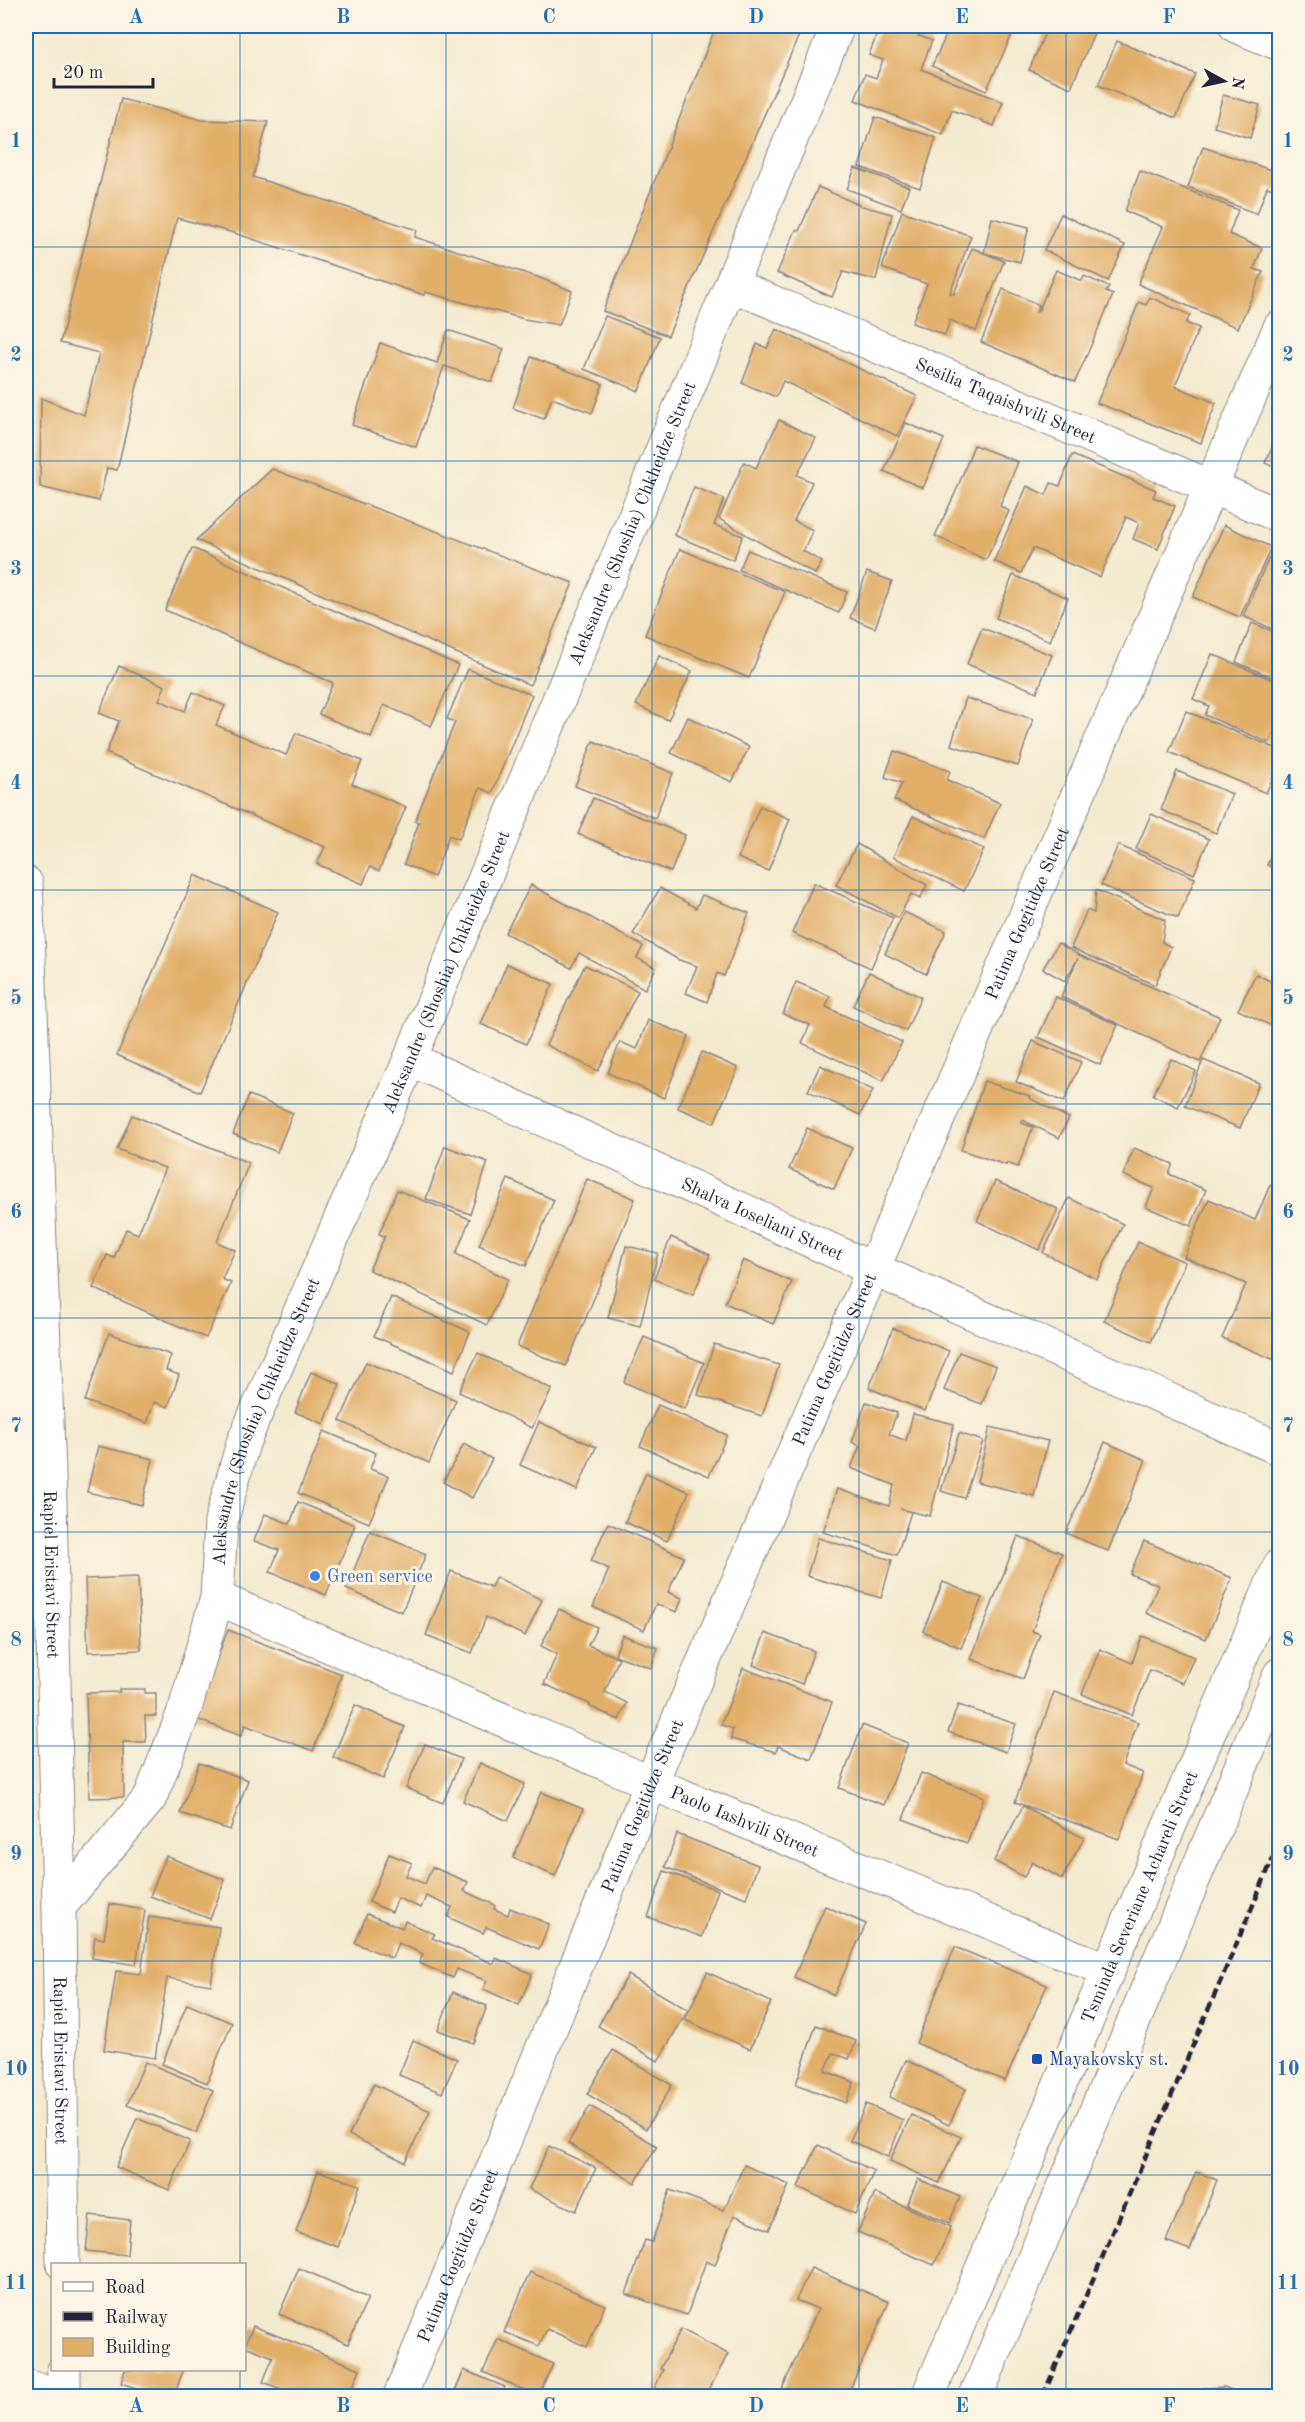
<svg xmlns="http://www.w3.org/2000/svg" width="1305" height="2422" font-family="'Old Standard TT',serif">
	<rect width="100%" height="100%" fill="#fcf5e5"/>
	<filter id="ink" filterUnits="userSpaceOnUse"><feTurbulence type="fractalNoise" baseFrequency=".0167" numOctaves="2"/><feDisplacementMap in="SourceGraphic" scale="12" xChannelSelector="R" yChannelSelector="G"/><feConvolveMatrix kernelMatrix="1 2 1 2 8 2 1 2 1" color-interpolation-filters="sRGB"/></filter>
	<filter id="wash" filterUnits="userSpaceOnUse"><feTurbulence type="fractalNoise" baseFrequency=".008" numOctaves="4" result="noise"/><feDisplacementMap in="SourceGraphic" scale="24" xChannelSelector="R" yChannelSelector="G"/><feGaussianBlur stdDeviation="1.35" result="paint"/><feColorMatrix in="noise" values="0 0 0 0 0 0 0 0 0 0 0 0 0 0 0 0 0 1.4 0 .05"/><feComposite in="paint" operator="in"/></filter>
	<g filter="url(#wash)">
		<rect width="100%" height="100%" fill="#f4ead0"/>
		<g id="blocks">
			<!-- building -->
			<g fill="#e2af69">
				<path d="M716,26h87l-135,310 -65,-25z"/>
				<path d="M880,26h13l39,15 -11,28 82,33 -9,24 -42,-16 -9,25 -88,-35 10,-26 11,4 7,-18 -14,-5z"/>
				<path d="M942,26h74l-30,65 -54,-25 17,-37z"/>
				<path d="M1048,26h28l18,7 -23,55 -42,-18z"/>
				<path d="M1117,41l78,33 -19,44 -78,-33z"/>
				<path d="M1223,95l37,10 -10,33 -36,-11z"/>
				<path d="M121,99l81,21 66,2 -15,55 164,53 -2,7 125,41 32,13 -13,34 -35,-6 -99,-27 -1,3 -190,-62 -57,-15 -60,252 -10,-2 -8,33 -59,-14 1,-89 43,17 15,-62 -39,-10z"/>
				<path d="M875,117l61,21 -16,50 -61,-21z"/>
				<path d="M1203,147l77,26v18l-13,-4 -10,27 -69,-27z"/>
				<path d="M855,168l54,19 -8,22 -54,-20z"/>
				<path d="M1140,171l98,39 -9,24 33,14 -8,21 9,3 -25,56 -100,-44 25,-57 -38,-16z"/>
				<path d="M818,187l44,19 30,8 -16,66 -33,-8 -11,25 -55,-24 19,-43 3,1z"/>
				<path d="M902,211l69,25 -21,57 4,1 18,-46 32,13 -28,70 -26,-11 -5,15 -33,-12 15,-39 -45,-16z"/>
				<path d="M1061,214l64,31 -17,36 -64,-31z"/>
				<path d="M992,218l37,9 -9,35 -36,-9z"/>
				<path d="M1056,270l26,11 2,-5 25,11 -3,5 7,3 -38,87 -94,-40 22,-53 36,16 -3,7h2z"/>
				<path d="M1150,297l40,18 -4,8 13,5 -24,58 41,17 -15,40 -104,-40 42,-101 7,3z"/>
				<path d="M605,316l55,21 -21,54 -55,-22z"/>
				<path d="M776,329l141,67 -20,40 -114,-55 -7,16 -34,-14 15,-39 10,4z"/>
				<path d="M448,330l56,19 -12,33 -48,-16 -28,81 -64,-22 28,-82 57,20z"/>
				<path d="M531,357l72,27 -11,29 -40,-15 -8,21 -31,-11z"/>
				<path d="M779,420l37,18 -19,37 15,7 -18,39 19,9 -10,21 19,11 -7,12 -96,-55 25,-57 12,6z"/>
				<path d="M906,423l38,16 -21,49 -39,-17z"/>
				<path d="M1280,431v39l-15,-7z"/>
				<path d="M974,445l44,17 -18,44 9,5 -23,49 -51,-24 22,-47z"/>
				<path d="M1072,455l84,35 -3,7 22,9 -17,43 -25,-10 6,-16 -13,-6 -26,60 -67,-29 -12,25 -27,-12 33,-75 19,9 5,-12 9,3z"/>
				<path d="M272,469l301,114 -43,102 -334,-145z"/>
				<path d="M694,487l30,12 -10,26 29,11 -10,24 -59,-25z"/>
				<path d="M1224,525l47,22 -31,70 -47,-20z"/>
				<path d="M192,548l266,117 -27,61 -47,-21 -13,32 -52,-23 14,-31 -168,-73z"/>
				<path d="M680,549l105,43 -36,86 -104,-43z"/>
				<path d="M748,550l99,42 -8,21 -100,-43z"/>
				<path d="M1272,551l8,3v78l-37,-16z"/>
				<path d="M867,572l25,9 -17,47 -25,-10z"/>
				<path d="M1013,575l55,23 -18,43 -54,-23z"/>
				<path d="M1252,623l28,11v35l-4,10 -40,-17z"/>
				<path d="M982,628l70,27 -15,37 -70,-28z"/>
				<path d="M1212,654l68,29v36l-11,24 -64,-28 4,-9 -16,-7z"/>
				<path d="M659,656l33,15 -24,49 -32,-15z"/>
				<path d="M119,666l46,20 -6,14 26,11 8,-19 32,14 -9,19 70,30 10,-22 66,28 -10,23 54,23 -27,64 -9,-4 -7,17 -46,-20 8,-17 -219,-94 13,-32 -20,-8z"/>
				<path d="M468,669l64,26 -40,98 -12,-5 -21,51 -10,-4 -15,42 -30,-13 15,-42 -4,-1 40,-99 -8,-3z"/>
				<path d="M966,698l67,21 -15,47 -67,-21z"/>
				<path d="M1186,711l94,39v10l-14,33 -97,-41z"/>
				<path d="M688,717l61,30 -17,35 -61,-29z"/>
				<path d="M593,741l80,32 -18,45 -80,-32z"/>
				<path d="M894,751l56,20 -3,9 53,23 -16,36 -90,-39 8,-17 -17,-6z"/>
				<path d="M1177,771l55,23 -16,39 -55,-23z"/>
				<path d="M593,798l92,37 -14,37 -93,-38z"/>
				<path d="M760,806l30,13 -22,52 -30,-13z"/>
				<path d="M1151,814l58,25 -15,35 -58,-25z"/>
				<path d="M913,816l71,33 -20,42 -71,-34z"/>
				<path d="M1280,838v33l-13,-6z"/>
				<path d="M857,844l70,41 -7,14 -9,-5 -13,24 -62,-33z"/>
				<path d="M1118,845l77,33 -17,40 -77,-33z"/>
				<path d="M195,875l83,37 -78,180 -83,-37z"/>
				<path d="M814,883l79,35 -22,50 -79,-35z"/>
				<path d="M531,885l112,61 -6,12 19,10 -11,21 -66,-36 -8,15 -66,-35z"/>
				<path d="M660,888l36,20 6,-13 47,18 -25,63 -7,-3 -10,29 -21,-9 11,-27 -18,-6 -46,-26z"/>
				<path d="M1096,890l69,30 -3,22 9,5 -16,38 -84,-37 16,-38 7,3z"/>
				<path d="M904,912l42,19 -20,43 -41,-20z"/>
				<path d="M1058,943l21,12 141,62 -20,45 -139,-65 17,-39 -13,23 -22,-12z"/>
				<path d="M507,964l46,20 -27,60 -45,-20z"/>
				<path d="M585,965l53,26 -40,80 -52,-26z"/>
				<path d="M869,972l52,25 -15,34 -53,-25z"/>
				<path d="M1256,974l24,12v44l-42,-20z"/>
				<path d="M796,982l34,14 -4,11 76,35 -19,39 -81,-38 8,-18 -27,-11z"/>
				<path d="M1056,997l62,28 -18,40 -62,-28z"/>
				<path d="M648,1020l41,16 -25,62 -56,-25 12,-31 17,7z"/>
				<path d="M1033,1041l48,21 -17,40 -48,-20z"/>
				<path d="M702,1052l36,16 -24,55 -36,-15z"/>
				<path d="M1171,1059l25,12 -18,36 -25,-12z"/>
				<path d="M1203,1060l56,23 -19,45 -55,-22z"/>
				<path d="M820,1065l53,25 -13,25 -52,-24z"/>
				<path d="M984,1081l46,15 -1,2 40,20 -10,20 -37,-18 -1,3 12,4 -15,40 -11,-4 -1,2 -45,-15z"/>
				<path d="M249,1095l44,18 -16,39 -44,-18z"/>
				<path d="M132,1115l117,48 -32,79 18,8 -13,29 9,4 -25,55 -113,-50 14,-33 7,3 12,-29 12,5 27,-66 -48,-19z"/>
				<path d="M807,1128l45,20 -18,41 -45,-20z"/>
				<path d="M445,1146l43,16 -18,52 -44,-15z"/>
				<path d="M1134,1148l39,16 -4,10 37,16 -15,36 -45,-19 8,-19 -31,-13z"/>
				<path d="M508,1179l46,21 -28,66 -47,-21z"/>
				<path d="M587,1179l48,20 -69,167 -49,-20z"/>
				<path d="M995,1181l63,28 -19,41 -62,-29z"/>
				<path d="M1270,1185l10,4v173l-58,-24 24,-54 -62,-27 25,-58 46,21z"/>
				<path d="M397,1190l73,29 -14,35 52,25 -21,46 -118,-55 16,-34 -6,-2z"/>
				<path d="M1069,1198l54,26 -26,55 -54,-26z"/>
				<path d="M671,1237l39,18 -17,40 -39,-16z"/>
				<path d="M1138,1242l47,20 -34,80 -47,-21z"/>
				<path d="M626,1246l32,7 -18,73 -32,-8z"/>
				<path d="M743,1260l49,22 -19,42 -48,-21z"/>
				<path d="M391,1297l79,35 -16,39 -80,-35z"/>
				<path d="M893,1328l56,23 -24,60 -56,-23z"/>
				<path d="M109,1333l62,22 -5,15 13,5 -11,32 -14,-5 -7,21 -62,-22z"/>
				<path d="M644,1337l60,26 -19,46 -61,-27z"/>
				<path d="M714,1344l65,21 -17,51 -64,-21z"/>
				<path d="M959,1352l37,14 -14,38 -38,-14z"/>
				<path d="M478,1353l74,36 -20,39 -73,-36z"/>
				<path d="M366,1362l90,38 -27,63 -89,-42z"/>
				<path d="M311,1372l29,12 -16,40 -29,-12z"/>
				<path d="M866,1402l31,11 -8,21 17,7 7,-27 41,10 -24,92 -30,-7 11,3 -14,43 -74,-23 14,-43 52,17 5,-21 -43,-17 9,-22 -8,-4z"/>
				<path d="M658,1405l69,30 -18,41 -69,-30z"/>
				<path d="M539,1422l57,25 -19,43 -57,-25z"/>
				<path d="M990,1427l58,14 -14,55 -57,-14z"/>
				<path d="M324,1431l52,22 -6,16 19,7 -20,47 -71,-30z"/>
				<path d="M959,1433l24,8 -19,57 -23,-7z"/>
				<path d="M1105,1442l41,18 -38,91 -42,-18z"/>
				<path d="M464,1444l28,15 -20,39 -29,-16z"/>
				<path d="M98,1446l55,13 -11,46 -55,-13z"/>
				<path d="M646,1473l43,19 -22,49 -42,-19z"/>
				<path d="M298,1502l57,23 -29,70 -56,-23 9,-22 -25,-9 11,-27 25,10z"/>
				<path d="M608,1523l76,34 -16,35 14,6 -5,14 -21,-8 -12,26 -51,-23 16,-38 -18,-8z"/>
				<path d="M370,1531l56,23 -24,58 -56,-23z"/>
				<path d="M1018,1536l44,17 -30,78 8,3 -17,45 -52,-20z"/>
				<path d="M818,1538l74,22 -11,38 -74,-22z"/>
				<path d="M1144,1541l88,37 -26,61 -60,-26 12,-28 -28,-11z"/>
				<path d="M451,1571l40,16 5,-10 46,23 -17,36 -39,-19 -14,36 -46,-18z"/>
				<path d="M138,1577l3,73 -53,2 -3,-73z"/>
				<path d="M943,1582l39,16 -21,50 -38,-17z"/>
				<path d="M559,1609l38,18 -9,18 31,13 -14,34 22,11 -8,17 -30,-14 1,-2 -46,-20 13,-30 -16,-8z"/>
				<path d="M228,1630l114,44 -29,77 -68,-26 -4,11 -47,-18z"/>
				<path d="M765,1633l49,18 -12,33 -49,-19z"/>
				<path d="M622,1635l36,13 -7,20 -36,-13z"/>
				<path d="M1142,1636l52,21 -11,26 -33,-13 -18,45 -50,-21 18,-45 32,14z"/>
				<path d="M743,1668l89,34 -21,57 -33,-13 -2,6 -45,-13 2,-10 -12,-4z"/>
				<path d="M119,1689h26v4h11v23h-11l1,26h-23l1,55 -35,1 -3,-105 33,-1z"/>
				<path d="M1054,1692l84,30 -15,43 20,8 -24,66 -104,-37z"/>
				<path d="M355,1705l50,22 -22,52 -50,-22z"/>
				<path d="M958,1705l58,19 -10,28 -58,-20z"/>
				<path d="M862,1725l46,18 -24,62 -45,-17z"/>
				<path d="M425,1744l36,15 -18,44 -37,-15z"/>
				<path d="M199,1763l49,17 -18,50 -50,-17z"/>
				<path d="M480,1763l45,21 -17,37 -45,-20z"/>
				<path d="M921,1773l63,24 -17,46 -64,-24z"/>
				<path d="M541,1792l42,17 -28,67 -42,-18z"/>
				<path d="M1023,1806l61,32 -22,41 -30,-17 -8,15 -30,-16z"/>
				<path d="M677,1834l81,31 -12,33 -81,-31z"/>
				<path d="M389,1854l23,9 -6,13 19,8 7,-17 36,15 -4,9 31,14 -1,4 14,6 2,-7 39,16 -10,25 -53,-22 -3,6 -35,-16 4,-10 -26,-11 -5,12 -23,-10 -6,14 -23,-10z"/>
				<path d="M166,1856l59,24 -15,39 -60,-23z"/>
				<path d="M664,1871l54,19 -16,47 -54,-20z"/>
				<path d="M110,1904l35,6 -9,55 -44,-7 3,-21 9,2z"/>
				<path d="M825,1906l41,18 -32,71 -40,-18z"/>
				<path d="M367,1914l35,14 3,-7 30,13 -3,4 62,26 2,-6 36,16 -13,31 -36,-16 4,-8 -30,-12 -4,9 -34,-15 4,-9 -25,-11 -6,15 -37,-15z"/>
				<path d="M149,1917l70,10 -8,58 -44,-7 -12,80 -51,-8 12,-79 25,3z"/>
				<path d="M955,1947l92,38 -42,96 -89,-38z"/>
				<path d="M707,1972l64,30 -21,47 -65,-29z"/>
				<path d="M628,1975l60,35 -30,51 -60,-35z"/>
				<path d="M453,1992l34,14 -14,37 -35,-13z"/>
				<path d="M187,2004l45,19 -25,60 -45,-19z"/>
				<path d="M816,2025l40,16 -7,18 -16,-6 -8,18 29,11 -8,21 -50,-19z"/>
				<path d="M413,2040l44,19 -15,34 -43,-18z"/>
				<path d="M613,2050l59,35 -26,44 -59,-35z"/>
				<path d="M906,2060l60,29 -17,36 -60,-28z"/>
				<path d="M145,2062l68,28 -17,43 -69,-28z"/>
				<path d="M374,2084l56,27 -25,51 -56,-27z"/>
				<path d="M866,2104l37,16 -15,37 -38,-16z"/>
				<path d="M590,2106l67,40 -22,37 -67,-40z"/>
				<path d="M911,2115l50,22 -22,46 -49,-22z"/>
				<path d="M137,2118l53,23 -21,49 -53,-23z"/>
				<path d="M818,2145l56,26 -19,43 -57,-27z"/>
				<path d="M549,2146l47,22 -20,43 -47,-22z"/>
				<path d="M744,2165l45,20 -20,45 -35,-15 -19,50 -9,-4 -19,54 -61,-21 19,-54 7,2 18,-52 54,20z"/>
				<path d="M318,2171l42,14 -22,62 -42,-15z"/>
				<path d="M1196,2172l21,8 -27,70 -24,-9z"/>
				<path d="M918,2179l42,18 -11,26 -42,-18z"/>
				<path d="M875,2193l76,34 -17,38 -76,-33z"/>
				<path d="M90,2215l40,5 -3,35 -41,-4z"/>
				<path d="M299,2268l69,30 -20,46 -69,-30z"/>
				<path d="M811,2268l78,34 -42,94h-68l39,-87 -22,-9z"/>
				<path d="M530,2272l75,33 -18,42 -40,-18 -8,17 -35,-14z"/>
				<path d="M253,2326l107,43 -11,27h-71l3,-7 -18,-7 10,-25 -28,-11z"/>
				<path d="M681,2329l47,25 -19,36 4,2 -2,4h-60l12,-26 -3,-1z"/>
				<path d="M498,2339l55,25 -15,32 -55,-24z"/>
				<path d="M125,2370h53l5,1 -9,25h-13l-40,-13z"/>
				<path d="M464,2370l41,17 -4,9h-48z"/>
				<path d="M1224,2387l23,9h-61l17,-8z"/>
			</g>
		</g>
	</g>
	<g filter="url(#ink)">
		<use href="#blocks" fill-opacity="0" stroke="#8b8686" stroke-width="1.5"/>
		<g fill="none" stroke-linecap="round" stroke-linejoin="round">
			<!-- minor casing -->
			<g stroke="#8b8686" stroke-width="35">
				<g id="minor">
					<path d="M1236,26l44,18"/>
					<path id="s1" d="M732,285l548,231"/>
					<path id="s2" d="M410,1059l463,210 407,180"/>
					<path id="s3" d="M217,1598l434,185 431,177 27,9"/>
					<path id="s4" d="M59,1907l91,-109 35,-89 32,-111 4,-76 22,-79 167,-384 428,-1033"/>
					<path d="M26,2386l30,10"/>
					<path id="s5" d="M400,2396l251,-613 629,-1456"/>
				</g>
			</g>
			<!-- major casing -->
			<g stroke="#8b8686" stroke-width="35">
				<g id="major">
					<path id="s6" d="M26,883l24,617 9,407 4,357"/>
					<path d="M64,2370v26"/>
					<path id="s7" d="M928,2396l352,-831"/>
					<path d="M976,2396l304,-722"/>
				</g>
			</g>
			<!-- minor -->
			<use href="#minor" stroke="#fff" stroke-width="33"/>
			<!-- major -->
			<use href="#major" stroke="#fff" stroke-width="33"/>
			<!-- rail -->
			<path stroke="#22223b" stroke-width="4.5" stroke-dasharray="9 4.5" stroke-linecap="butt" d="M1043,2396l237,-554"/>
		</g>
	</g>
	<!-- grid -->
	<path fill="none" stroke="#1f6fb2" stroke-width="1.5" stroke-opacity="0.55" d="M240,26v2238M446,26v2370M652,26v2370M859,26v2370M1066,26v2370M26,247h1254M26,461h1254M26,676h1254M26,890h1254M26,1104h1254M26,1318h1254M26,1532h1254M26,1746h1254M26,1961h1254M26,2175h1254M240,2370v26"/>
	<!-- markers -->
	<circle fill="#3f7fe0" stroke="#fcf5e5" stroke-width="2" cx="315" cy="1576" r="6"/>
	<rect fill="#1a4fb4" stroke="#fcf5e5" stroke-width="2" x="1031" y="2053" width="12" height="12" rx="3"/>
	<g text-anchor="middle" stroke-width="6" stroke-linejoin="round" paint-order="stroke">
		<!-- street labels -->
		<g font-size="18" fill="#22223b" stroke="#fcf5e5">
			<text dy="6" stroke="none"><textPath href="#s1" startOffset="297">Sesilia Taqaishvili Street</textPath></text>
			<text dy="6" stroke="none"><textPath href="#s4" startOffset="1510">Aleksandre (Shoshia) Chkheidze Street</textPath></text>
			<text dy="6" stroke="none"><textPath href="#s5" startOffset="1610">Patima Gogitidze Street</textPath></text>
			<text dy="6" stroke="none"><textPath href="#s4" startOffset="1024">Aleksandre (Shoshia) Chkheidze Street</textPath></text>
			<text dy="6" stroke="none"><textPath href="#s2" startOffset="387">Shalva Ioseliani Street</textPath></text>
			<text dy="6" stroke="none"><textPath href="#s5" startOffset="1124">Patima Gogitidze Street</textPath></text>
			<text dy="6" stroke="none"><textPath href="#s4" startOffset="538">Aleksandre (Shoshia) Chkheidze Street</textPath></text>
			<text dy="6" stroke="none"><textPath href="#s6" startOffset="692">Rapiel Eristavi Street</textPath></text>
			<text dy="6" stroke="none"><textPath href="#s5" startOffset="638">Patima Gogitidze Street</textPath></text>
			<text dy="6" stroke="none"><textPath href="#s3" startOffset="573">Paolo Iashvili Street</textPath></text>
			<text dy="6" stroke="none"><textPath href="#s7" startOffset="542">Tsminda Severiane Achareli Street</textPath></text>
			<text dy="6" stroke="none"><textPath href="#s6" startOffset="1178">Rapiel Eristavi Street</textPath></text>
			<text dy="6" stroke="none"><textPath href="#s5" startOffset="152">Patima Gogitidze Street</textPath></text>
		</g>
		<!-- shop labels -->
		<g font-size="18" fill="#366cbe" stroke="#fcf5e5" text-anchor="start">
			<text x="327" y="1582">Green service</text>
		</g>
		<!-- transit labels -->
		<g font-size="18" fill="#164399" stroke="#fcf5e5" text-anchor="start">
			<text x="1049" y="2065">Mayakovsky st.</text>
		</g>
	</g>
	<!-- margin -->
	<rect width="1305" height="2422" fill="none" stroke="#fcf5e5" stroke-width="66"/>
	<!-- legend -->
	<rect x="51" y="2263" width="195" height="108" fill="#fcf5e5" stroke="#a5a1a1" stroke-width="1.5"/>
	<rect x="63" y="2282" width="30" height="9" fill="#ffffff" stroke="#a5a1a1" stroke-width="1.5"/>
	<text x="105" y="2293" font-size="18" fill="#22223b">Road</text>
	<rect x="63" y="2312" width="30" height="9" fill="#22223b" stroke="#a5a1a1" stroke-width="1.5"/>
	<text x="105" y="2323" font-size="18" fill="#22223b">Railway</text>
	<rect x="63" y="2338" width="30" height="18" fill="#e2af69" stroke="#a5a1a1" stroke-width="1.5"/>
	<text x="105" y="2353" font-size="18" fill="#22223b">Building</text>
	<!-- north arrow -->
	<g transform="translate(1224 81) rotate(98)" stroke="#fcf5e5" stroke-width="4.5" paint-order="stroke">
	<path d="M0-4.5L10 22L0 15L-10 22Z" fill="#22223b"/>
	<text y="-9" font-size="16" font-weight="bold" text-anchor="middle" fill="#22223b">N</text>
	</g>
	<!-- scale -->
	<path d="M54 78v9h99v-9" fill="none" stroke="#22223b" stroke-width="3"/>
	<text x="63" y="78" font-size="18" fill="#22223b" stroke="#fcf5e5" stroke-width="4.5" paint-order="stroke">20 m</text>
	<rect x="33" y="33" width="1239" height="2356" fill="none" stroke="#1f6fb2" stroke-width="2"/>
	<g font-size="20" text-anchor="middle" font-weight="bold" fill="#1f6fb2">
		<text x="136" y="23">A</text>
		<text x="343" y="23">B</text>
		<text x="549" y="23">C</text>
		<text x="756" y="23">D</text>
		<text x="962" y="23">E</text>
		<text x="1169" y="23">F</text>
		<text x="16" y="147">1</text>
		<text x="1288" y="147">1</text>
		<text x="16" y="361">2</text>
		<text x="1288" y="361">2</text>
		<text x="16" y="575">3</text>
		<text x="1288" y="575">3</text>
		<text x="16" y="789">4</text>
		<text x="1288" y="789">4</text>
		<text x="16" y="1004">5</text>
		<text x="1288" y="1004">5</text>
		<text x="16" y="1218">6</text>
		<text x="1288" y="1218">6</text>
		<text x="16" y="1432">7</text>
		<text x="1288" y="1432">7</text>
		<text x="16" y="1646">8</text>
		<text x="1288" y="1646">8</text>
		<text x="16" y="1860">9</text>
		<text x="1288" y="1860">9</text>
		<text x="16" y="2075">10</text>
		<text x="1288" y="2075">10</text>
		<text x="16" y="2289">11</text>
		<text x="1288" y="2289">11</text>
		<text x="136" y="2412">A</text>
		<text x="343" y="2412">B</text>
		<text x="549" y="2412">C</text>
		<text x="756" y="2412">D</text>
		<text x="962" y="2412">E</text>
		<text x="1169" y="2412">F</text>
	</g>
</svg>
